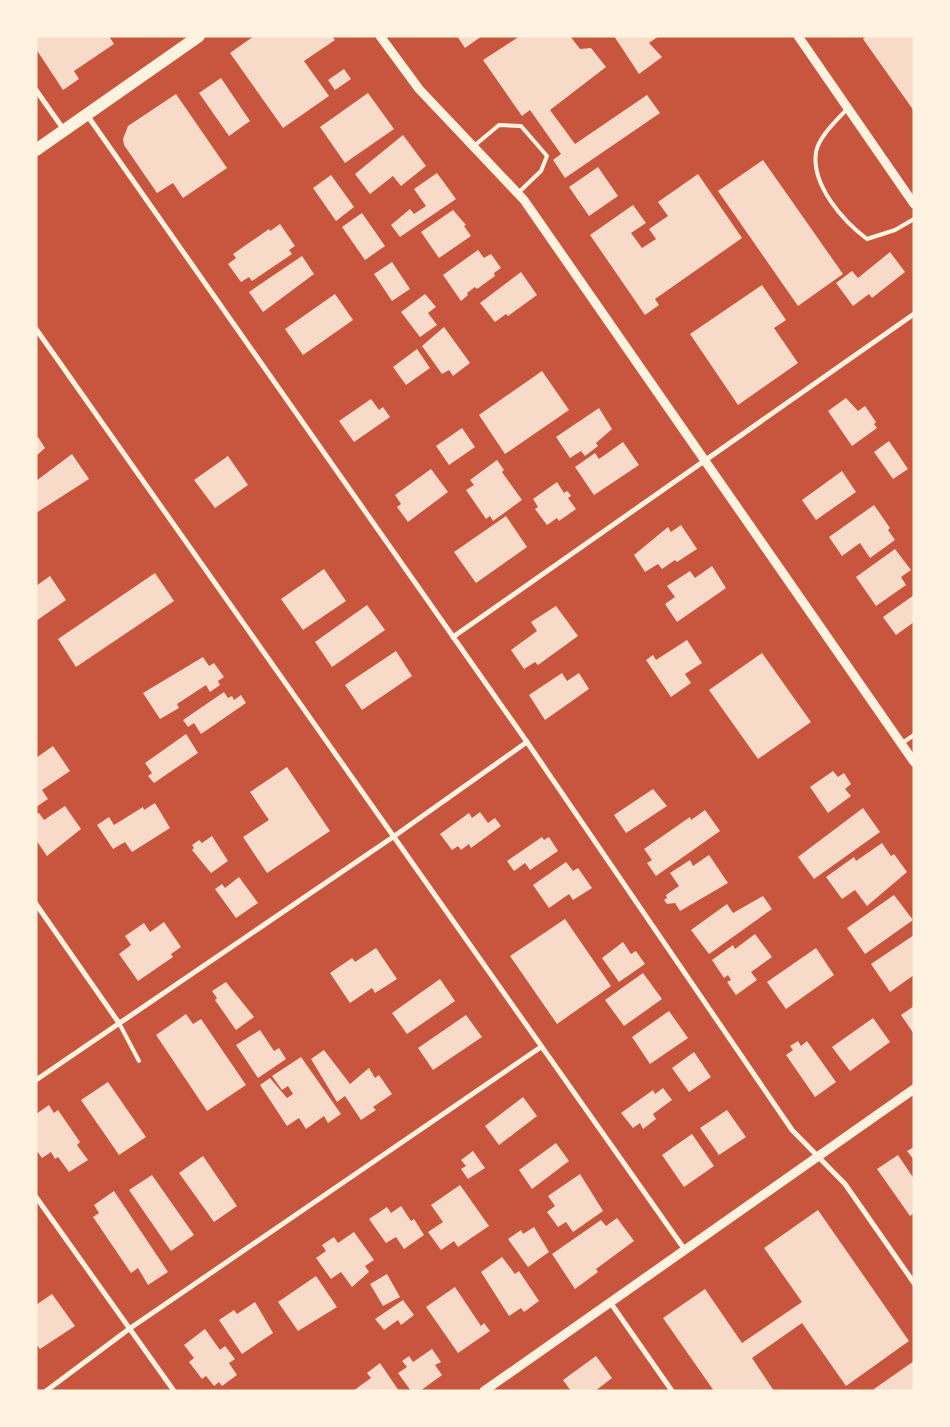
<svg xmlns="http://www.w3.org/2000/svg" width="950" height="1427" font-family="'DM Sans',sans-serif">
	<rect width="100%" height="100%" fill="#c8553d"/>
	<!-- building -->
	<g fill="#f7dbc8">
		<path d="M36,36h73l5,8 -40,27 5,8 -16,11 -27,-41z"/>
		<path d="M254,36h78l3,4 -31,21 25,35 -46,32 -53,-75z"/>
		<path d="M457,36h25l-17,12z"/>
		<path d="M520,36h50l10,13 11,-1 15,19 -56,43 25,34 72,-49 13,18 -95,65 -12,-18 8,-6 -31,-44 -8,6 -39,-56z"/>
		<path d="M614,36h45l-10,7 13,14 -23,17z"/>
		<path d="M867,36h47v75l-51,-72z"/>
		<path d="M344,69l7,10 -16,11 -7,-10z"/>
		<path d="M221,78l29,43 -21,15 -30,-43z"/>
		<path d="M368,93l26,36 -49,34 -25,-36z"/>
		<path d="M176,94l51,74 -44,30 -10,-15 -16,10 -33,-48 -1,-6 5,-13z"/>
		<path d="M403,135l23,31 -25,20 -8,-10 -23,18 -15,-20z"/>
		<path d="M763,160l80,114 -45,32 -80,-115z"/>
		<path d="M598,167l20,29 -29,20 -20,-29z"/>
		<path d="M437,173l19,26 -56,38 -9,-12 19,-16 4,5 12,-8 -12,-17z"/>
		<path d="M698,174l44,64 -87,61 4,6 -14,10 -55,-80 43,-30 13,18 -15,10 11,15 14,-9 -7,-10 19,-13 -10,-14z"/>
		<path d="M331,175l23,32 -18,14 -23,-33z"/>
		<path d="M453,210l13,15 -2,1 7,10 -32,22 -18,-26z"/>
		<path d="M362,213l23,33 -20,14 -23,-33z"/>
		<path d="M280,224l15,22 -6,4 3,4 -40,27 -3,-4 -8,5 -13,-18 8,-6 -3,-4 36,-25 1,2z"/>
		<path d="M478,250l6,8 7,-4 10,14 -7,5 1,3 -18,13 -2,-2 -8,6 1,2 -7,6 -18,-26z"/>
		<path d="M890,252l15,20 -33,26 -3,-4 -16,12 -17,-23 16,-12 6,7z"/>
		<path d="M302,256l12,18 -51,38 -14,-20z"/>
		<path d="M392,262l18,27 -18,12 -18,-27z"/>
		<path d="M521,272l16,23 -29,21 -2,-2 -11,8 -15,-19z"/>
		<path d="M762,285l24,35 -12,8 24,35 -60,42 -48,-71z"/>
		<path d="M335,294l18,26 -50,35 -18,-26z"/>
		<path d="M425,294l11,13 -8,6 9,12 -17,12 -19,-25z"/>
		<path d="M444,327l26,36 -17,13 -4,-6 -7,4 -20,-28z"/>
		<path d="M417,349l13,19 -24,17 -13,-18z"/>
		<path d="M542,371l27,39 -64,44 -26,-39z"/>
		<path d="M846,398l12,13 7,-5 11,16 -2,2 3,4 -25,18 -24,-35z"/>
		<path d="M371,399l8,11 4,-3 7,10 -36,25 -15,-21z"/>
		<path d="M599,408l13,21 -16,14 2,3 -13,10 -4,-5 -11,7 -14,-21z"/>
		<path d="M462,428l13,19 -26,18 -13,-19z"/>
		<path d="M38,437l7,11 -9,8v-18z"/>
		<path d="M889,441l19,28 -15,10 -19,-27z"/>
		<path d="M623,442l16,23 -45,30 -19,-28 20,-14 4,6z"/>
		<path d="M72,454l17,25 -53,34v-32z"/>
		<path d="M228,456l20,29 -33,23 -21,-28z"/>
		<path d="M497,460l7,10 -2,2 20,28 -29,21 -3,-5 -4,3 -20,-29 8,-5 -4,-5z"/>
		<path d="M431,469l17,23 -40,30 -11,-15 4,-3 -6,-9z"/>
		<path d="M842,471l14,21 -40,28 -14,-20z"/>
		<path d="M557,482l7,11 3,-2 2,2 2,3 -3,2 8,11 -17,12 -2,-3 -10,7 -12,-16 3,-2 -5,-8z"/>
		<path d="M874,505l16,23 -2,2 7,10 -25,18 -10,-15 -18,13 -13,-19z"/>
		<path d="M506,516l21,31 -51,36 -22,-31z"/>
		<path d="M681,525l16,24 -20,13 -2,-2 -13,9 -4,-5 -13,8 -11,-17 34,-28 3,5z"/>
		<path d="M895,549l16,21 -10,7 5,8 -30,21 -20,-29z"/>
		<path d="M712,566l14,22 -49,34 -12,-18 10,-7 -8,-11 23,-15 5,7z"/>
		<path d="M324,569l22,32 -43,29 -22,-31z"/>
		<path d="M155,573l19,28 -98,66 -18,-28z"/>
		<path d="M50,576l16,24 -30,21v-35z"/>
		<path d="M914,595v27l-18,13 -13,-18z"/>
		<path d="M367,605l18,25 -53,37 -17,-25z"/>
		<path d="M556,606l22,30 -40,29 -3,-3 -11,7 -13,-19 26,-19 -6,-9z"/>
		<path d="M687,640l15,23 -17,11 6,9 -20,14 -25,-37 7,-5 3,5z"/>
		<path d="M396,651l16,25 -50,34 -17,-25z"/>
		<path d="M762,653l49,69 -53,37 -49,-69z"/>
		<path d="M203,657l6,9 5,-3 10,14 -6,4 2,4 -10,7 -4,-7 -29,19 2,4 -19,11 -17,-26z"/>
		<path d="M562,673l5,8 12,-8 10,16 -44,31 -16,-25z"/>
		<path d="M224,692l4,6 4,-2 2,4 7,-5 5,8 -45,31 -7,-11 -6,4 -5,-7z"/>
		<path d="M186,734l12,19 -44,30 -6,-7 4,-3 -7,-10z"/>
		<path d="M53,746l17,25 -28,19 6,9 -12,8v-49z"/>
		<path d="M287,767l43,64 -63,42 -24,-36 26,-17 -19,-28z"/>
		<path d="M833,771l5,6 6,-4 7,11 -6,5 6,7 -23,17 -18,-26z"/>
		<path d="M653,789l14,17 -41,27 -12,-18z"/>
		<path d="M155,803l15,25 -38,24 -7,-10 -12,7 -16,-24 12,-8 5,8 29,-18 1,3z"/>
		<path d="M65,806l16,23 -34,27 -11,-16v-26l3,-1 5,7z"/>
		<path d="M863,808l17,24 -66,47 -16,-22z"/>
		<path d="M705,810l15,21 -64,45 -9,-13 5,-3 -8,-11 46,-32 1,3z"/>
		<path d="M480,812l8,11 7,-5 6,8 -30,22 -2,-4 -8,6 -3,-4 -6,4 -12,-16 29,-21 3,5z"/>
		<path d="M212,836l16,25 -17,12 -19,-23 2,-2 -2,-3 7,-5 3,3z"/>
		<path d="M542,837l2,3 5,-3 9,14 -28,19 -5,-7 -11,8 -7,-10z"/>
		<path d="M882,843l9,13 3,-2 13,18 -40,34 -12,-16 -13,9 -16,-22 28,-20 2,4z"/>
		<path d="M709,855l19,28 -48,28 -5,-8 -8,1 -3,-4 3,-2 -1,-3 13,-9 -9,-13 20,-13 3,6z"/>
		<path d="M566,862l7,9 5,-3 14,20 -19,12 -4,-6 -20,14 -16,-23z"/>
		<path d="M239,877l19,26 -22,15 -21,-29 7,-5 3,4z"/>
		<path d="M894,895l19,25 -48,34 -18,-26z"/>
		<path d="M763,896l9,13 -63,45 -18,-24 36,-26 6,9z"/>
		<path d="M565,919l46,67 -54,38 -47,-68z"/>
		<path d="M164,922l17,25 -10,7 2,3 -35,24 -19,-27 12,-9 -6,-9 19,-13 6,9z"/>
		<path d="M755,934l17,23 -21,15 6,8 -21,15 -9,-13 4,-2 -3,-5 -4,3 -12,-18 21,-15 2,4z"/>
		<path d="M914,935v40l-24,17 -19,-28z"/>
		<path d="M623,942l8,12 5,-3 9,13 -26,18 -17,-24z"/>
		<path d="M376,948l21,31 -22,14 -3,-5 -22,15 -20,-30 22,-15 3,4z"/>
		<path d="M816,948l18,27 -48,34 -19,-27z"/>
		<path d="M643,973l19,26 -38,27 -19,-26z"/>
		<path d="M440,979l15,22 -48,33 -15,-21z"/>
		<path d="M226,982l28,35 -18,13 -21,-30 2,-2 -5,-7z"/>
		<path d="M914,1006v28l-13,-19z"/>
		<path d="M669,1011l19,27 -38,26 -18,-27z"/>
		<path d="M186,1014l7,10 8,-5 45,66 -39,26 -51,-76z"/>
		<path d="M466,1015l16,22 -49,33 -15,-22z"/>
		<path d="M873,1018l17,24 -40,29 -18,-24z"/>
		<path d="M260,1030l14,21 5,-3 7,11 -28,19 -22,-33z"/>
		<path d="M798,1041l3,5 6,-5 29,41 -21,15 -29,-42 7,-5 -3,-4z"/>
		<path d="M324,1050l26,34 19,-16 6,10 4,-3 13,19 -19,13 3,3 -15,10 -16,-24 -8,6 -26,-43z"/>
		<path d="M694,1052l17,25 -22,15 -17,-24z"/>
		<path d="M301,1057l40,57 -13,9 -4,-7 -18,13 -7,-11 -12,8 -27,-41 10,-7 17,20 6,-4 -5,-8 -6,4 -10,-14z"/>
		<path d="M108,1082l38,55 -27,18 -38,-55z"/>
		<path d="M663,1088l9,12 -19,14 3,5 -13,10 -3,-6 -7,5 -12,-15 32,-23 2,4z"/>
		<path d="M523,1097l14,19 -38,29 -14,-19z"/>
		<path d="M49,1105l5,8 4,-3 22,32 -3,3 11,15 -19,12 -11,-15 -3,2 -4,-7 -9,6 -6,-8v-36z"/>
		<path d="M727,1110l19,27 -27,18 -19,-27z"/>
		<path d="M692,1134l22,32 -30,21 -22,-32z"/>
		<path d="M556,1143l13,18 -37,28 -13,-19z"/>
		<path d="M914,1147v13l-7,-9z"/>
		<path d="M473,1151l12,17 -17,11 -7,-10 5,-3 -5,-6z"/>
		<path d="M898,1155l16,24v34l-4,3 -33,-47z"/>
		<path d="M203,1156l34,50 -23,16 -35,-49z"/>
		<path d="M580,1174l23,37 -30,21 -7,-10 -8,5 -11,-15 8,-6 -7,-10z"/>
		<path d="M152,1175l42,60 -23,16 -42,-61z"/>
		<path d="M460,1185l29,41 -31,21 -4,-6 -13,9 -13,-18 15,-10 -12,-17z"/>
		<path d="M114,1191l54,81 -20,13 -10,-17 -7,5 -38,-56 6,-4 -5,-8z"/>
		<path d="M401,1206l10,15 3,-2 10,16 -20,14 -8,-12 -10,6 -17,-24 18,-12 4,6z"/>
		<path d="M818,1210l91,131 -63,45 -44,-63 -50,35 22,33h-60l-51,-73 42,-29 37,54 60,-41 -38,-54z"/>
		<path d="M617,1218l17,23 -38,28 2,3 -23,17 -23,-35 49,-34 5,6z"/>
		<path d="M534,1227l15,25 -21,15 -20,-28 13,-9 2,4z"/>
		<path d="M354,1232l20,28 -9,6 4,6 -17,15 -11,-15 -10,7 -15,-21 10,-7 -4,-6 12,-8 4,6z"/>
		<path d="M502,1257l13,17 4,-3 20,30 -15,11 -3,-4 -12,8 -28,-44z"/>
		<path d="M387,1274l13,23 -17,9 -13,-22z"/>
		<path d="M316,1276l21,31 -39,24 -20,-29z"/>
		<path d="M455,1287l26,39 3,-3 6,8 -32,22 -32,-46z"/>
		<path d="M52,1294l23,32 -35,23 -4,-5v-39z"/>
		<path d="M403,1300l11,15 -13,10 -3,-5 -14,10 -9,-11z"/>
		<path d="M255,1302l18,31 -31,21 -23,-34 15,-10 3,4z"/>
		<path d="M205,1329l15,21 5,-4 10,13 -6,4 8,12 -15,11 -3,-4 -5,4 -8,-10 -4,3 -13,-17 5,-4 -10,-13z"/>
		<path d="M432,1349l9,13 -6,3 7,10 -22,16h-9l-13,-18 9,-6 -5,-6 7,-5 4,6z"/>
		<path d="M596,1356l16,22 -17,13h-24l-8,-11z"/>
		<path d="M914,1361v30h-39l-1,-2z"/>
		<path d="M380,1363l19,28h-46l18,-13 -4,-5z"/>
	</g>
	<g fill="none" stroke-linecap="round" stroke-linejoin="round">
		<!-- service -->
		<g stroke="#fff3e0" stroke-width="4">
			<path d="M848,108c-10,11 -29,28 -32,44 -5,33 27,69 51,87l28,-9 19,-11"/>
			<path d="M474,146l25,-21 22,1 26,30 -6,15 -24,23"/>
			<path d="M901,744l13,-9"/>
			<path d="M119,1023l20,38"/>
		</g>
		<!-- minor -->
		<g stroke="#fff3e0" stroke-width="5">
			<path d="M36,90l28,40"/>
			<path d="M87,115l440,627 265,388 53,54 69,99"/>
			<path d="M36,329l649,921"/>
			<path d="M453,637l461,-323"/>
			<path d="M36,904l83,119"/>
			<path d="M36,1080l357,-243 134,-95"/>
			<path d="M36,1197l138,194"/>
			<path d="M610,1302l62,89"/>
			<path d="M46,1391l83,-62 412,-282"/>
		</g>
		<!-- tertiary -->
		<g stroke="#fff3e0" stroke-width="9">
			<path d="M380,36l39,53 105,111 390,562"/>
			<path d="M798,36l116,168"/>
			<path d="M484,1391l430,-302"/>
		</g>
		<!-- primary -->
		<path stroke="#fff3e0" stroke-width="12" d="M36,150l163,-114"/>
	</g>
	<!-- border -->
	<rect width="950" height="1427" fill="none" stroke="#fff3e0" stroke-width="75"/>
</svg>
